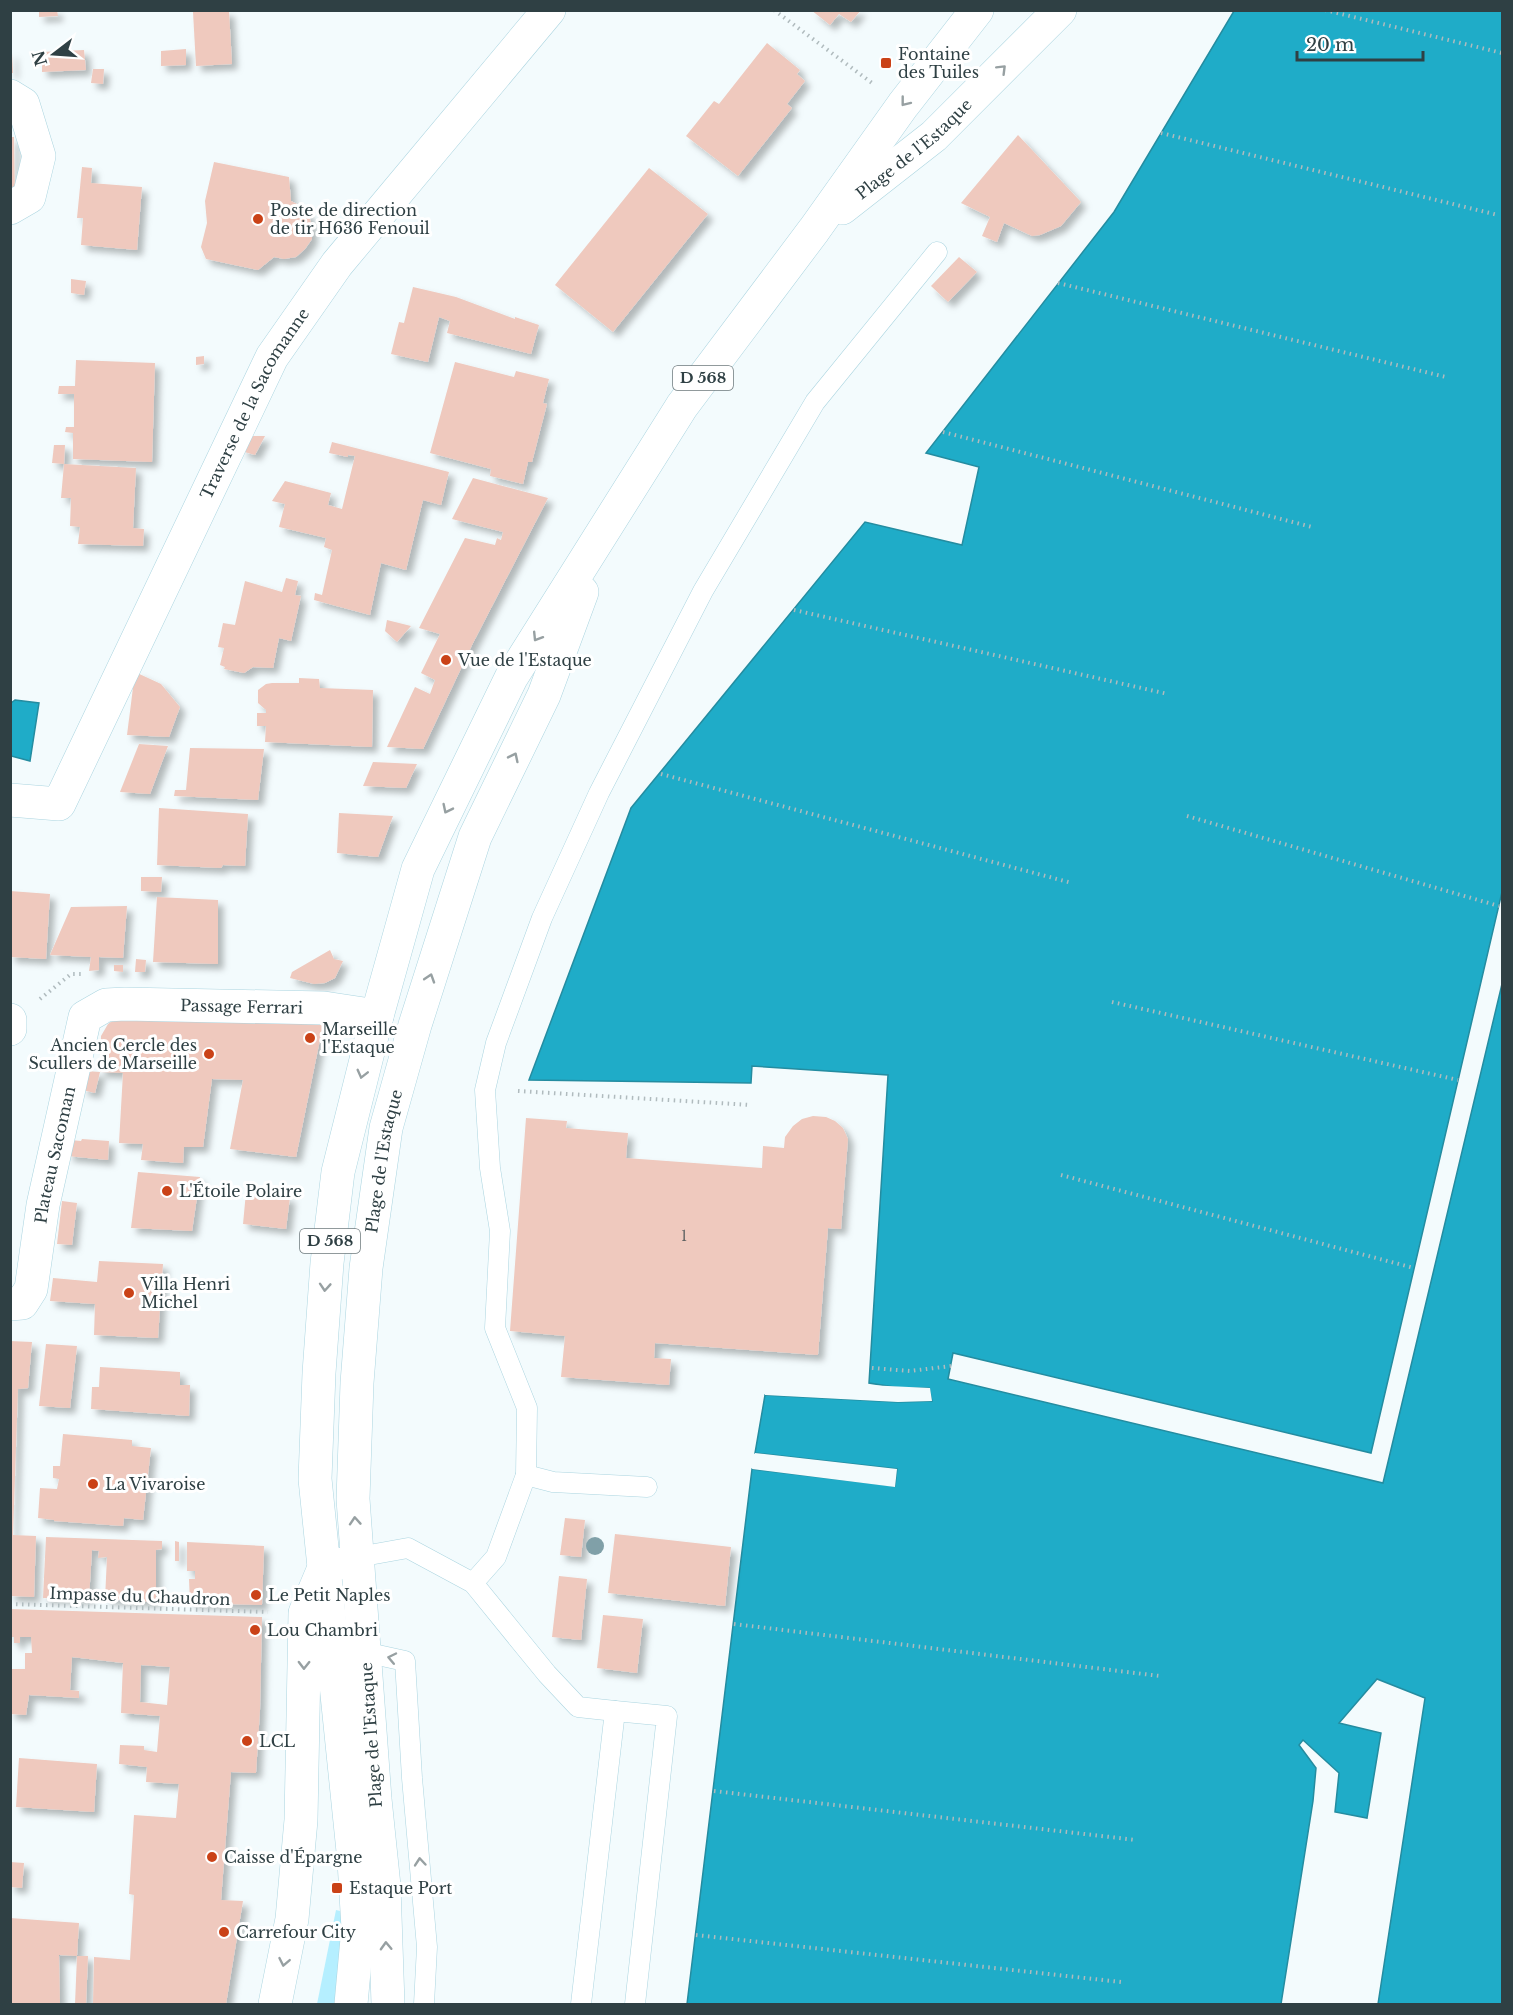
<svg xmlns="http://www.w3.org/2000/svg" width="1513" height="2015" font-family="'Libre Baskerville',serif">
	<defs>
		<filter id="shadow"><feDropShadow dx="5.5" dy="5.5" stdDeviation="3" flood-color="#0004"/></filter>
	</defs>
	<rect width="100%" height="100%" fill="#f3fbfd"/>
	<!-- green -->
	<path fill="#b5efff" d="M336,1910l8,2 -7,92h-20z"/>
	<!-- water -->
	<g fill="#1facc8" stroke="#248ca0" stroke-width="1.5">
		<path d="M1234,11h268v881l-131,561 -418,-100 -5,26 435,104 119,-499v1020h-124l47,-306 -48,-19 -38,44 42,10 -14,85 -32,-6 4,-39 -36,-33 -4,5 17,23 -3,33 -32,203h-594l65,-535 143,17 2,-17 -142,-16 10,-58 133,7 34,-1 -3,-13h-29l-31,-5 19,-308 -136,-9 -1,17 -222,-3 102,-272 234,-286 97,23 17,-78 -53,-14 188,-241z"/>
		<path d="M15,700l24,3 -9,58 -19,-5v-53z"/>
	</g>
	<!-- pier -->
	<g fill="#f3fbfd">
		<path d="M867,1385l63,3 2,13 -34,1 -133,-7v-3l133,7 30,-1 -1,-7h-27z"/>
		<path d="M755,1453l142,16 -2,18 -143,-18 1,-3 140,17 1,-12 -140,-15z"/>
	</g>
	<!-- building -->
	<g fill="#efc9be" fill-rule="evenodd" filter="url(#shadow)">
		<path d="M39,10h18l1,6 -19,1z"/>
		<path d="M811,10h50l-10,12 -12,-8 -9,11z"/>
		<path d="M229,11l3,53 -36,2 -3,-54z"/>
		<path d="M767,43l33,27 -3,4 8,7 -18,23 5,4 -54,68 -52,-40 28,-35 5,3z"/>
		<path d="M186,49v16l-25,1v-15z"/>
		<path d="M84,50l2,20 -44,2v-20z"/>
		<path d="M10,53h2l1,20h-3z"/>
		<path d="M93,69h11l-1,15 -12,-1z"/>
		<path d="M1018,135l63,67 -20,24 -21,9 -8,1 -28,-13 -7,19 -15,-6 8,-19 -29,-14z"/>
		<path d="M10,137h4l1,64 -5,1z"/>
		<path d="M214,162l75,15 2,24 10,5 8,9 3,12v12l-7,10 -9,8 -12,2 -10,-2 -16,13 -52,-11 -5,-12 6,-24 -2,-22z"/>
		<path d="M82,167l10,1 -1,15 51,4 -5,63 -56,-5 2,-27h-6z"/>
		<path d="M649,168l59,46 -95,118 -58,-47z"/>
		<path d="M959,257l18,15 -29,30 -17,-16z"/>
		<path d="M71,279l15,2 -2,14 -13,-2z"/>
		<path d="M413,287l43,10 59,22v-2l24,8 -8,29 -84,-21 3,-12 -11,-4 -11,45 -37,-8 8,-32 5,1z"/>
		<path d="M204,356v8l-8,1v-8z"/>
		<path d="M76,360l79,3 -3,99 -79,-3v-26l-8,-1 1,-5h8v-33h-16l1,-8h16z"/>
		<path d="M455,362l59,15 2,-6 33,8 -6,24 4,1 -15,58h-4l-5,22 -33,-8 1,-7 -61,-16z"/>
		<path d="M249,436h16l-10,19 -14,-4z"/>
		<path d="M332,442l117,30 -8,33 -18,-5 -17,70 -25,-7 -11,52 -56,-15 1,-7 7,2 10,-45 -8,-3 2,-9 -47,-11 6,-23 -13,-3 13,-20 46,12 -3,12 14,4 13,-53 -7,-1v2l-19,-4z"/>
		<path d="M54,445h11l-1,19 -12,-1z"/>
		<path d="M64,464l72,4 -3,60 11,1 -1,17 -65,-2 2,-17 -10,-1 1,-28h-10z"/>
		<path d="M473,478l75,20 -75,145 -50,106 -36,-2 28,-60 15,7 5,-14 -14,-7 19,-39 -21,-6 46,-90 30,7 2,-7 4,2 2,-8 -51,-13z"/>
		<path d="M286,578l12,3 -3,14 6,1 -10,45 -12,-3 -6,30 -20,-1 -9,6 -20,-4 1,-2 -5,-2 4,-17 -6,-1 5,-24 12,2 10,-44 37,11z"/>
		<path d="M387,620l24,6 -14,16 -12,-11z"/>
		<path d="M135,672l26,12 19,23 -11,30 -42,-2z"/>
		<path d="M299,678l20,1 1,9 53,2 -1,57 -107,-5 1,-16h-9v-13h9v-3l-8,-7v-13l8,-6 6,-1h27z"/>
		<path d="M139,744l29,2 -18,48 -30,-2z"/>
		<path d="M190,748l74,1 -6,51 -84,-4 1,-6h11z"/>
		<path d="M373,762l44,2 -11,24 -43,-2z"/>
		<path d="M159,808l89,6 -3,52 -22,-1 -2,3 -64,-3z"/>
		<path d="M339,813l54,3 -15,41 -41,-4z"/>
		<path d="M141,877h21l-1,15 -20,-1z"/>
		<path d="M10,891l40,3 -4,65 -36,-2z"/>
		<path d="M157,897l61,3v64l-65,-2z"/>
		<path d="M127,906l-4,52 -24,-1v13l-10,1 2,-14 -41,-2 21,-48z"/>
		<path d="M330,950l4,9 9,2 -8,17 -10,5 -11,1 -24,-6 2,-6z"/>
		<path d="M136,959l10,1 -1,12h-10z"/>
		<path d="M114,965h9v7l-9,-1z"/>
		<path d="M122,1014l159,6 42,5 -27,132 -66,-8 13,-69 -31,-1 -9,68h-19l-1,16 -42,-3 2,-16 -24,-1 4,-70 -23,-1 1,-36 7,-12z"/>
		<path d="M86,1071l14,1 -5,21 -13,-3z"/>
		<path d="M813,1116l13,1 9,4 8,7 5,11 -7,90 -13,-1 -10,127 -163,-12 -1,15 17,1 -2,26 -108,-8 4,-41 -55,-5 16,-213 41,3 -1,7 62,5 -2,25 136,10 1,-22 21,2 1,-11 8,-11 9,-7z"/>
		<path d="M82,1139l27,2 -1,19 -41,-4 4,-16 10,1z"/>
		<path d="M138,1172l62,5 -8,54 -61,-3z"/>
		<path d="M246,1192l44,5 -4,32 -43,-5z"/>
		<path d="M62,1201l15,2 -5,42 -15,-1z"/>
		<path d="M99,1261l64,3 -5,74 -64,-3 1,-31 -45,-3 3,-23 44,4z"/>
		<path d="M10,1341l22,1 -4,46 -10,1 -5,146 23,1 -2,61 -24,-1z"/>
		<path d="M46,1344l31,2 -7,62 -31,-2z"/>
		<path d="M100,1367l80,5v13h10l-1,31 -98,-7 1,-22h7z"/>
		<path d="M63,1434l69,6v6l19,2 -8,72 -19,-2 -1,8 -69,-5v-1l-16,-2 2,-30 17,1 2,-10 -6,-1v-12h7z"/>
		<path d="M565,1518l20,2 -4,37 -21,-2z"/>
		<path d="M615,1534l116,13 -6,59 -117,-13z"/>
		<path d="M46,1537l116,4v8l-6,1v52l-51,-3 2,-42 -9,1 1,-7 -7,-1 -3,49 -46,-1z"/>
		<path d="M175,1541l4,1v19h-4z"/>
		<path d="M187,1542l77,4 -2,59 -72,-2 -1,-24h6v-8h-8z"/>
		<path d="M559,1576l28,3 -6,61 -29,-3z"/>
		<path d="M10,1609l252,8 -2,93 -4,63 -25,-1 -10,128 22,1 -17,103h-133l1,-47 36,3 4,-65 -5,-1 5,-79 42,3 3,-34 -33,-2 1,-15 -28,-3 1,-19 24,1v4l13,2 3,-36 -39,-3 2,-50 -51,-6 -2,33 9,1v7l-50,-3 -3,20 -16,-1v-45h15v-16h7l-1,-16h-11v6h-6v-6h-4zM141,1665l29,2 -3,38 -27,-3z"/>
		<path d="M603,1615l40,4 -6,54 -40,-5z"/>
		<path d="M19,1758l78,6 -3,48 -78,-5z"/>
		<path d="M10,1862l14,1 -2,25 -12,-1z"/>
		<path d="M10,1918l69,5 -2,33 -18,-1 1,49h-50z"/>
		<path d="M77,1956h11l-2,48h-11z"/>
	</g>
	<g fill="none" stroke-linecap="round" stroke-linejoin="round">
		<!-- lane casing -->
		<g stroke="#abd5e0" stroke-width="21">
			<g id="lane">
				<path d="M526,1475l1,-67 -32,-80 5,-97 -10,-63 -5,-78 11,-47 46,-125 57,-125 104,-202 112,-189 122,-150"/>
				<path d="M358,1557l50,-9 65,35 74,91 31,33 37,4 -34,293"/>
				<path d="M473,1583l23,-26 30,-82 27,7 94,5"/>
				<path d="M364,1652l41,9 7,117 15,169 -3,57"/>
				<path d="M615,1711l52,5 -32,288"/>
			</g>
		</g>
		<!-- street casing -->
		<g stroke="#abd5e0" stroke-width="34">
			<g id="street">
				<path d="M10,96l13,8 16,52 -10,41 -19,11"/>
				<path id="s1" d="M10,800l49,4 213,-447 65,-93 212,-254"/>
				<path d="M10,1020v9"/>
				<path id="s2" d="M10,1304l12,-1 9,-14 12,-84 42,-188 21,-12 19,-1 199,4 53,8"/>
				<path d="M275,2004l17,-85 9,-99 4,-207 19,-45 12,-4"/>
			</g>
		</g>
		<!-- primary casing -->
		<g stroke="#abd5e0" stroke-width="34">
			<g id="primary">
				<path id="s3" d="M842,208l92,-72 126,-126"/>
				<path d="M351,2004l7,-76 -4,-67 -39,-382 4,-106 8,-110 11,-91 39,-156 41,-147 93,-191 171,-272 132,-176 89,-125 74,-95"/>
				<path id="s4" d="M388,2004l-4,-118 -9,-87 -22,-300 4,-116 9,-115 20,-140 29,-103 60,-188 69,-142 38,-103"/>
			</g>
		</g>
		<!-- path -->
		<g stroke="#b0bbbe" stroke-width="4" stroke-dasharray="1.5 4.5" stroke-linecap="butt">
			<path d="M774,10l98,73"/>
			<path d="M1325,10l177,43"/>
			<path d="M1161,133l337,82"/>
			<path d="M1058,283l388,94"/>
			<path d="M943,432l369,95"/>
			<path d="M794,610l374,84"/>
			<path d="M661,774l411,109"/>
			<path d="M1187,816l312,90"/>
			<path d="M40,999l31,-25h10"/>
			<path d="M1112,1002l346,78"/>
			<path d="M518,1091l233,14"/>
			<path d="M1061,1175l353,93"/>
			<path d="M872,1368l38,3 41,-5"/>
			<path d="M10,1604l258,8"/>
			<path d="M734,1624l426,52"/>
			<path d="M714,1791l422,49"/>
			<path d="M696,1935l425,47"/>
		</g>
		<!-- lane -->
		<use href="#lane" stroke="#fff" stroke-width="20"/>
		<!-- street -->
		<use href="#street" stroke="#fff" stroke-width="33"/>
		<!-- primary -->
		<use href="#primary" stroke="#fff" stroke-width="33"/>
	</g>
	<!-- trees -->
	<circle fill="#80a0a8" cx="595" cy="1546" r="9"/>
	<!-- one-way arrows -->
	<defs><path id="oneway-chevron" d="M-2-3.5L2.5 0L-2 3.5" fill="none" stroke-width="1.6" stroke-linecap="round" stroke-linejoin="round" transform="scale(1.5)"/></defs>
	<g stroke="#97a0a2">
		<use href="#oneway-chevron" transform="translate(1002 69) rotate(-45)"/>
		<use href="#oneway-chevron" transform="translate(905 102) rotate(128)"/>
		<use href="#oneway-chevron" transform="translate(537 637) rotate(122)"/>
		<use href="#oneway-chevron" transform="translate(514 757) rotate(-64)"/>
		<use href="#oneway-chevron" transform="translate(447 809) rotate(116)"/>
		<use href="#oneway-chevron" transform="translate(430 978) rotate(-72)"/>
		<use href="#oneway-chevron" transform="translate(362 1074) rotate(104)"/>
		<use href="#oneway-chevron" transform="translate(325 1287) rotate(94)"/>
		<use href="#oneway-chevron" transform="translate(355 1521) rotate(-94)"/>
		<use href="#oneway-chevron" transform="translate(392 1658) rotate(-168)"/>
		<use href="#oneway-chevron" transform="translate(304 1665) rotate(91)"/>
		<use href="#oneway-chevron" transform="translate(420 1862) rotate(-95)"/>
		<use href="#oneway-chevron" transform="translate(386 1946) rotate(-92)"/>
		<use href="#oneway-chevron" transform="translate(284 1962) rotate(101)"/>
	</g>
	<!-- markers -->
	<g fill="#ca4217" stroke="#fff" stroke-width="2">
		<rect x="880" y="57" width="12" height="12" rx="3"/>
		<circle cx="258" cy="219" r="6"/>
		<circle cx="446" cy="660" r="6"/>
		<circle cx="310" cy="1038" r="6"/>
		<circle cx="209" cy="1054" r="6"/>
		<circle cx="167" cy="1191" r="6"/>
		<circle cx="129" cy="1293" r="6"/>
		<circle cx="93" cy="1484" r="6"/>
		<circle cx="256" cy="1595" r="6"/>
		<circle cx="255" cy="1630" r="6"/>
		<circle cx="247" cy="1741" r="6"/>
		<circle cx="212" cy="1857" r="6"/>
		<rect x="331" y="1882" width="12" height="12" rx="3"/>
		<circle cx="224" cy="1932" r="6"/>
	</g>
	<g text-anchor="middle" stroke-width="6" stroke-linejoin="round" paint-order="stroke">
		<!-- number labels -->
		<g font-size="14" fill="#5f6262">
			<text x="684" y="1241">1</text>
		</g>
		<!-- shield labels -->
		<g fill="#fff" stroke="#6d797c" stroke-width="1.5">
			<rect x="673" y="366" width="60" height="24" rx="4.5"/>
			<rect x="300" y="1229" width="60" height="24" rx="4.5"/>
		</g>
		<g font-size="15" font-weight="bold" fill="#2f4044">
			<text x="703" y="383">D 568</text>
			<text x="330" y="1246">D 568</text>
		</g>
		<!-- poi labels -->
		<g font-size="16" fill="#2f4044" stroke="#fff" text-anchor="start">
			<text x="898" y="60">Fontaine<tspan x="898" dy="18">des Tuiles</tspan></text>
			<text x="270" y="216">Poste de direction<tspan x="270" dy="18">de tir H636 Fenouil</tspan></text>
			<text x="458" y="666">Vue de l'Estaque</text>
			<text x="322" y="1035">Marseille<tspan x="322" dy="18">l'Estaque</tspan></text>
			<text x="197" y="1051" text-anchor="end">Ancien Cercle des<tspan x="197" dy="18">Scullers de Marseille</tspan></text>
			<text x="179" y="1197">L'Étoile Polaire</text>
			<text x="141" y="1290">Villa Henri<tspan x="141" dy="18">Michel</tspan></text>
			<text x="105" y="1490">La Vivaroise</text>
			<text x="268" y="1601">Le Petit Naples</text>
			<text x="267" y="1636">Lou Chambri</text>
			<text x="259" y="1747">LCL</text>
			<text x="224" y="1863">Caisse d'Épargne</text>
			<text x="349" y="1894">Estaque Port</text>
			<text x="236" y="1938">Carrefour City</text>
		</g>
		<!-- street labels -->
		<g font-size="16" fill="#2f4044" stroke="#fff">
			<text dy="6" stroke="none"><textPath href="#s3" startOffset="93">Plage de l'Estaque</textPath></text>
			<text dy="6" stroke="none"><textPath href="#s1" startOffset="495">Traverse de la Sacomanne</textPath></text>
			<text dy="6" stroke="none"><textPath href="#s2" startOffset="466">Passage Ferrari</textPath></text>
			<text dy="6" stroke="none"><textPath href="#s2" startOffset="165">Plateau Sacoman</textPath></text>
			<text dy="6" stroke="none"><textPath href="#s4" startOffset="846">Plage de l'Estaque</textPath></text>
			<text transform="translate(140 1596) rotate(2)" y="6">Impasse du Chaudron</text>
			<text transform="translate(371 1735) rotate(-94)" y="6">Plage de l'Estaque</text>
		</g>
	</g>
	<!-- border -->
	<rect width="1513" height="2015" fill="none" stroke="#2f4044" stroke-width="24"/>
	<!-- north arrow -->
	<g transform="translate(54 54) rotate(253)" stroke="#ffffff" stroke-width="4.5" paint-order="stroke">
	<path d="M0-4.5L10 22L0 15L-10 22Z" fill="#2f4044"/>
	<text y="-9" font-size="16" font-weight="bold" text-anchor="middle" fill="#2f4044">N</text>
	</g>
	<!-- scale -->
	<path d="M1297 51v9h126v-9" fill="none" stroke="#2f4044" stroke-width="3"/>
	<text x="1306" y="51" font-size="18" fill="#2f4044" stroke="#ffffff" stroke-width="4.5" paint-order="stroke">20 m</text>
</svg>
